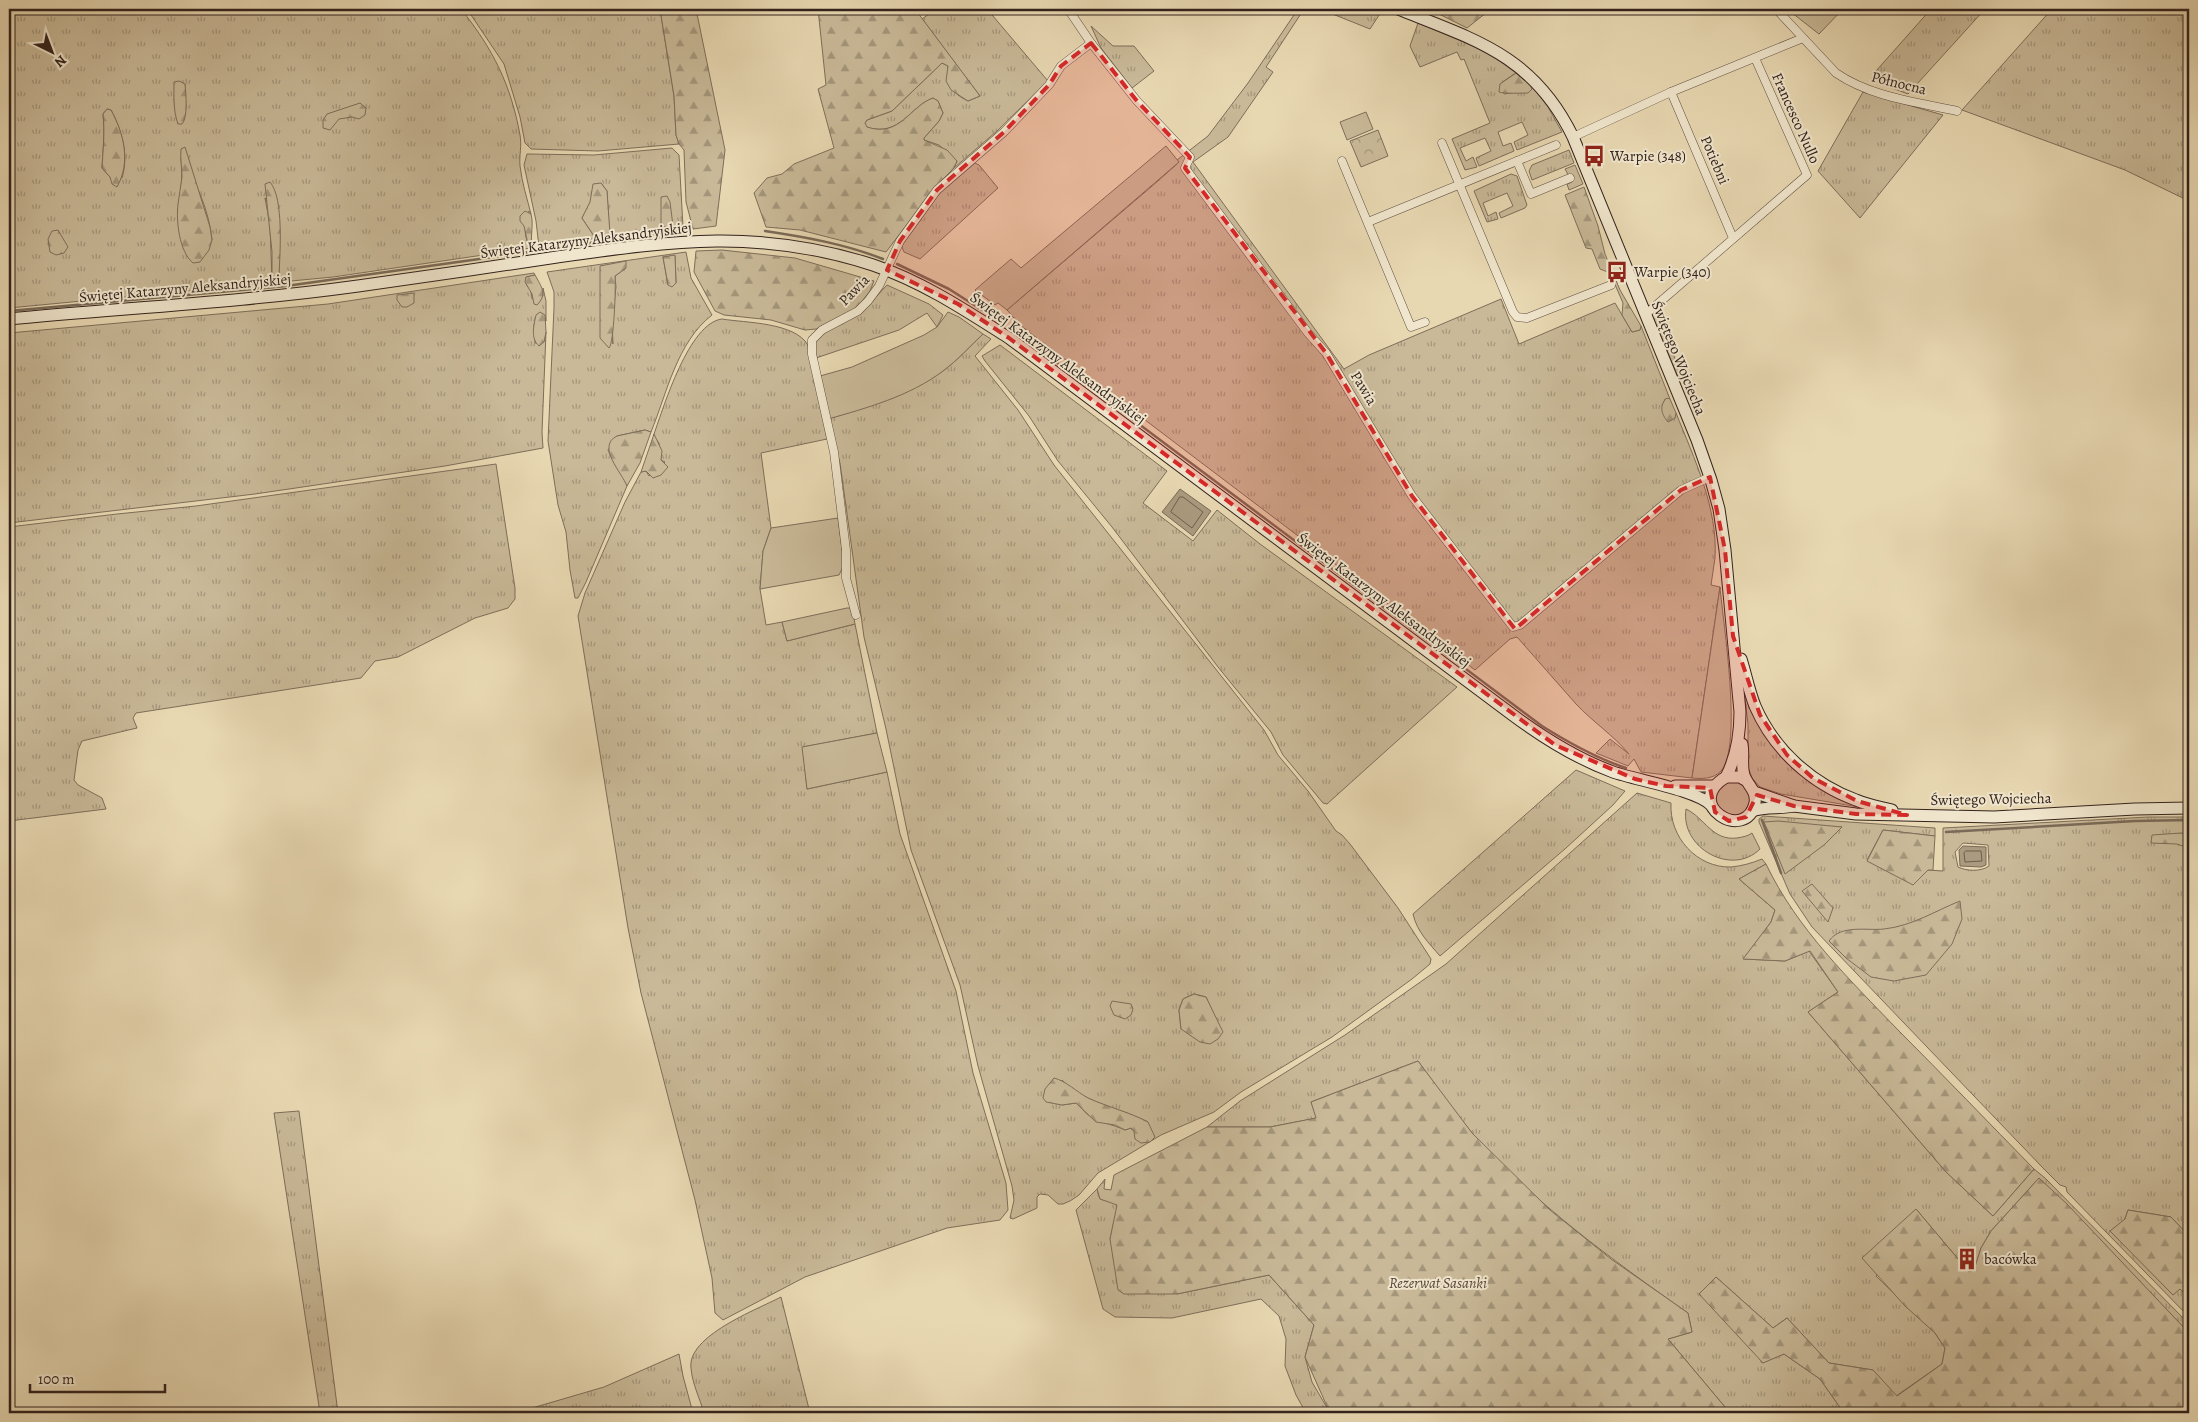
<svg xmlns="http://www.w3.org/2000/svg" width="2198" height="1422" font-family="Alegreya,serif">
	<defs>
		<pattern id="grass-tufts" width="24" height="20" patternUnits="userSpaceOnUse" patternTransform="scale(1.25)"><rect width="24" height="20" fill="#c9b998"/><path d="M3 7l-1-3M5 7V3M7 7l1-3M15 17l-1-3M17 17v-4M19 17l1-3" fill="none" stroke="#a4967b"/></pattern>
		<pattern id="forest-firs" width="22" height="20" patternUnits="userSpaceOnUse" patternTransform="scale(1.25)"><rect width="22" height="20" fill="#c9b998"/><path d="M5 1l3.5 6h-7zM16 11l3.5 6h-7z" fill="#a4967b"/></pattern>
		<pattern id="park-crowns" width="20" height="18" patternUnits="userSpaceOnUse" patternTransform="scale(1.25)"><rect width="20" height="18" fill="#c9b998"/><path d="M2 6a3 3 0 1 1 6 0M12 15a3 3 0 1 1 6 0" fill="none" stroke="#a4967b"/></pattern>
	</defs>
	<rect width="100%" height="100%" fill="#e8d8b2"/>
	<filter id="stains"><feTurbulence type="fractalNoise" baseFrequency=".004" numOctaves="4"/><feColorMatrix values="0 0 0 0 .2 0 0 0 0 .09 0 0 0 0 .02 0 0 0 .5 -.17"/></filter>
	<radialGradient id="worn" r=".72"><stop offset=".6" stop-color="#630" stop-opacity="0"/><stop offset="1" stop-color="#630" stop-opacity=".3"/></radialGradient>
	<!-- grass -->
	<g fill="url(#grass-tufts)" stroke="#7e6e5a" fill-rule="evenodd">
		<path d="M9,9h452c32,40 50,76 59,126 2,10 -1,21 0,31 2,17 7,32 11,48l-2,-3c-5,14 -6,26 2,37l-198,29 -324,31zM185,84v21l-7,19 -4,-25zM107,109l4,1c11,21 18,45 11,68l-12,-1 -8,-9c1,-18 3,-36 1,-54zM181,157c15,25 28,53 31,83l-34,-24c0,-10 2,-16 3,-25 1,-12 1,-23 0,-34zM265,198l14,30v47l-7,5 -2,-55z"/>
		<path d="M467,9h193l14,87 2,39 3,9 -81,7 -67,-2 -6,-6 -5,-26 -16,-53z"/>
		<path d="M936,9h51l61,72 -51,50 -43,37 3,-7 -18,-16 -15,-5v-2l15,-17 4,-8 -5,-12 -5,-3c-23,8 -33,40 -67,29l-1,-4 2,-3 25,-9 50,-48 6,3c3,19 1,26 20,35l12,-5 -58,-77z"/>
		<path d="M1298,9h6l-38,58 7,5 -45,65 -35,25 151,207 25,-14 132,-56 18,45 96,-41 17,29 8,-2 1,-4 29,73h-5l-3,7 13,12 1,-5c18,45 42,95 39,145 -1,9 -3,18 -4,27l9,2 -28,191 -51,-6 -7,-13 -6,7 -32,-13 14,-14 19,15c-16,-19 -36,-32 -53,-50 -20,-22 -39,-45 -59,-67l-7,2 -35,31 -454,-344 -14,-16 151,-129 20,-18 -1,-3 31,-24 40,-53z"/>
		<path d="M1320,9h63l-13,20z"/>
		<path d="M1931,9h54l-77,85 -37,-14 5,-9z"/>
		<path d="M2052,9h137v192l-64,-31 -163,-60z"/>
		<path d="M1418,23l72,30 31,23 -7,-2 -14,10 4,10 12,-2 6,1 8,-9 18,23 14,25 -45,18 -3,-8 14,-7 -6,-13 -24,10 5,14 8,-3 3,8 -35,15 -3,-8 15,-7 -6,-13 -25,10 6,13 7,-4 4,10 -12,3 -13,-31 38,-16 -26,-64 -3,1 -4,-8 -37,15 -10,-21z"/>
		<path d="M1091,26l22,20h21l20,25 -22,17 -31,-40z"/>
		<path d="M1863,92l80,23 -83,103 -42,-47z"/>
		<path d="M672,148l7,7 4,72 -53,6 -91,14 -3,-26 -12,-56 3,-11 67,1zM601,183l6,8 2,35 -15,10 -12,-18z"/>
		<path d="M1569,150l5,13 -42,17 -3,-9 3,-6z"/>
		<path d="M975,163l4,2 19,23 -78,71 -16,-7 -2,-5 1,-3 36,-50z"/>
		<path d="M1575,165l8,19 -14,6 -2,-6 5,-2 -7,-13z"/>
		<path d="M1511,174l6,2 10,29 -2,3 -24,10 -2,-5 14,-7 -6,-13 -24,10 5,13 8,-4 2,7 -11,3 -13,-31z"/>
		<path d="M686,252l5,26 21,37c-35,27 -45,78 -61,117l-6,-2 -28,6 -9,14c5,13 15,23 19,36l-41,96 -8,16h-3l-5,-28 -4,-38 -8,-27 -10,-64 6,-133v-16l-7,-20zM675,256l1,27 -8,2 -5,-28zM601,266l25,2 -11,8 1,11 -4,35 1,22 -12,-61z"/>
		<path d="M534,273l1,2 -9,2 1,9 4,4 1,9 11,-3v-8l3,13v20l-1,-6 -11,9 1,19 9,-1 2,-10 -4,100 1,16 -98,18 -190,28 -246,29v-190l319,-29z"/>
		<path d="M887,285l42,19 14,11 -6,12 -10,-14 -28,17 -83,28 -3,-12 7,-13 22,-9 21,-13z"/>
		<path d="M1661,307l17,42 -5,4 8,22 -3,2 -24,-57z"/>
		<path d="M722,319c24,4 72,3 86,26l19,94 -66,14 10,75 -8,23 -3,38 6,36 16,-3 5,19 68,-17 22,109 -74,14 4,42 80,-17 13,62 56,157 17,82 33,110 2,27 -8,10 -53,8 -142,49 -82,43 -8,-7 -3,-35 -17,-78 -54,-207 -13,-65 -50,-312 7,-23 40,-91 16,-30 5,-1 3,5 16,-14 -4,-2 -2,-17 -5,-6v-3c10,-28 35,-111 68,-115z"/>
		<path d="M983,334l8,5 -16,17 43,54 36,55 210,265 14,25 30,36 28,40 6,4 8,9 48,64 33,51 -1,5 -18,15 -80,58 -91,55 -27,20 -53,23 -63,38 -19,22 -9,6 -7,3h-5l-10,-9 -8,-1 -3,3v11l-24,11 -3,-1 4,-18 -2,-14 -34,-120 -18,-81 -49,-135 -25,-121 -22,-92 -24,-174 -12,-44c37,-11 84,-25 115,-48 15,-11 27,-25 40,-37zM1194,994l12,3 7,16 -32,16 -2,-19 4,-11zM1062,1080c22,23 58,28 86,42l-14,9 -4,-3 -5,2c-13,-6 -26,-7 -38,-16 -4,-3 -6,-8 -11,-11l-14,2z"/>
		<path d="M1000,345l167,126 -24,32 50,38 24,-31 43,34 197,143 -130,117 -4,-1 -40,-48 -12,-23 -53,-65 -106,-140 -54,-66 -29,-45 -44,-55 -3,-5z"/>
		<path d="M496,464l19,124v11l-7,9 -33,10 -77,39 -23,4 -14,17 -225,35 -3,5 4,10 -55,13 -4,9 -4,30 4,5 24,13 4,11 -97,12v-294l108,-13 79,-8z"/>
		<path d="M1744,691c13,32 30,65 59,85 19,13 42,22 62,32l-84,-14 -21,-7 -8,-9 -4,-11v-43z"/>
		<path d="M1576,770l49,21 -12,14 -47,43 -126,108c-11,-13 -23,-24 -27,-42z"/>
		<path d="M1637,793l34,10c-2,34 26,65 60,64 11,-1 21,-4 31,-8l4,5 -27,15 36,31 -4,12 -27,37 41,2 24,-10 29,41 -30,20 138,160 47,44 41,-47 11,9 144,146v9l-150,-155 -48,53 -10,17 -7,22 -5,2 -53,-63 -40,67 59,57 10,15 -3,16 -46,32 -23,-26 -44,-7 -42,-45 -14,10 -57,-51 46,86 22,-9 36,25 24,34h-114l-62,-74 24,-7 -4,-19c-77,-54 -153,-109 -215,-179 -20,-23 -37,-49 -55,-73l-107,41 6,16 -47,9h-63l33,-26 105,-66 101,-71z"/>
		<path d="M1686,809c19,9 26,32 51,29 6,-1 11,-2 15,-5l8,16c-28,28 -80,-1 -74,-40z"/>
		<path d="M1763,816l172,12v8l-52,-6 -16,30 46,24 15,-14 15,1v-43l205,-11h41v419l-18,-19 -43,-7 -3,9 48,75 7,-5 9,9v19l-122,-125 -1,-5 -6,-2 -17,-17 -231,-241 -22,-33 -31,-72v-3zM1765,823l77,4 -57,46zM1963,843l25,2 1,21c-8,6 -23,5 -31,1l-3,-15z"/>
		<path d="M299,1111l39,302h-18l-46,-300z"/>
		<path d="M1097,1189l3,10 18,5 -8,35 67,55 92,-19 45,50 -9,32 7,25 18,31h-24l-10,-18 -11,-29 1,-27 -7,-23 -18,-17 -89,19 -57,-1 -12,-8 -27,-99z"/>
		<path d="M781,1297l29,116h-106c-4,-14 -12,-30 -13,-45 -4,-32 65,-58 90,-71z"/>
		<path d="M679,1354l4,22 10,37h-178l89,-26z"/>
	</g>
	<!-- forest -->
	<g fill="url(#forest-firs)" stroke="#7e6e5a">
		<path d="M660,9h36l29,141 -9,76 -23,3 -7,-27 -2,-52 -5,-6 -3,-9 -2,-39z"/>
		<path d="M818,9h97l65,87 -12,5 -17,-11 -5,-9 2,-15 -6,-3 -50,48 -25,9 -2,3 2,4c33,11 43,-21 66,-29l5,3 5,12 -4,8 -15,17v2l23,10 10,11 -3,7 -17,17 -51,67 -86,-22 -34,-3 -12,-34 13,-15 15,-4 12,-10 40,-16 -16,-59 8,-4z"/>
		<path d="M1429,9h62l-24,19z"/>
		<path d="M1516,73l14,11 2,5 -4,4c-6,0 -24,1 -29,-1l1,-8z"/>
		<path d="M179,81l6,3c1,10 3,34 -3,40h-4c-5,-13 -4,-29 -4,-42z"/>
		<path d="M360,103l6,5 -1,7 -6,4 -7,-2 -13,2 -9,11 -7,-2v-8l4,-6z"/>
		<path d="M107,109l4,1c13,24 20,52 6,77l-5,-3 -2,-7 -8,-9c1,-18 3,-36 1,-54z"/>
		<path d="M185,147l25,80 2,13 -3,10 -9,12 -7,1c-14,-12 -17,-42 -15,-59 1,-9 3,-18 4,-27 0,-9 -2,-18 -1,-28z"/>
		<path d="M270,182c14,16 10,71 9,93l-7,5v-28l-7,-68z"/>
		<path d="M601,183l6,8 3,43 -16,2 -12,-18 8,-16 3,-18z"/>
		<path d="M1584,187l14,39 7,28 15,36 21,36 -1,4 -8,2 -10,-17 1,-12 -13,-30 -10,-4 -8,-20 -6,-1 -21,-53z"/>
		<path d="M667,196l3,6 3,24 -12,1v-30z"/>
		<path d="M525,211l6,3c3,11 -1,21 1,32l-4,-2 -4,-18 -4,-5v-5z"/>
		<path d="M58,230l10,17 -4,6 -8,2 -6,-3 -2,-13 4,-8z"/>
		<path d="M722,250l73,8 79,23 -4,10 -14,18 -16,11 -24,9 -11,1 -34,-10 -47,-5 -9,-4 -21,-39 2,-21z"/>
		<path d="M675,255l1,28 -4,4 -4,-2 -5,-28z"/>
		<path d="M626,261v7l-11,8c1,11 -1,67 -6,72l-9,-10v-72z"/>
		<path d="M535,275c6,11 13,19 2,30l-3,-1 -2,-10 -7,-12 1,-5z"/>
		<path d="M414,293v10l-7,4h-5l-5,-7v-5z"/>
		<path d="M540,312l5,3 1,17 -2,10 -5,4c-9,-8 -5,-21 -3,-31z"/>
		<path d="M1667,398l3,1 6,14 -1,5 -7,4c-7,-8 -9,-17 -1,-24z"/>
		<path d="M645,430l6,2 -11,31 -13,23c-5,-13 -31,-40 -10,-50z"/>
		<path d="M654,434l8,17 -1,9 7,7 -7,8 -8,3 -7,-7 -5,1z"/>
		<path d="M1778,821l64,6 -18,18 -39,29 -21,-52z"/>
		<path d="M1883,830l52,6 -2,34h-5l-15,15 -46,-24z"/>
		<path d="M2181,833l8,1v14l-12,-4 -26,-1 1,-8z"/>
		<path d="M1766,864c31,65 83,115 132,166 46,46 91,93 136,139l-41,47 -47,-44 -138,-160 30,-20 -28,-41 -25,10 -42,-2 28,-37 4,-12 -36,-31z"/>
		<path d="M1812,884l21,24 -5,14 -26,-31z"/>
		<path d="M1960,901l2,18 -10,25 -26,31 -32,6 -23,-4 -25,-19 -17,-17c12,-17 38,-10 55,-12 28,-3 51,-18 76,-28z"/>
		<path d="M1194,994l12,3 17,35 -5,7 -8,5 -10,-2 -19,-13 -2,-19 4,-11z"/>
		<path d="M1112,1001l19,3 2,5 -2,6 -6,4 -11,-4 -4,-9z"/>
		<path d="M1418,1061l54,72 78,77 61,49 77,54 4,19 -24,7 62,74h-400l-25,-56 9,-32 -45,-50 -92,19h-53l-6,-4 -8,-51 7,-34 -17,-6 -3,-10 8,-10 -1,10 7,1 3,-15 93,-48h63l46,-9 -5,-16z"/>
		<path d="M1054,1078c12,3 23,14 34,20 20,9 41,14 60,24l7,15 -5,5 -9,1 -6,-4 -1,-8 -3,-3 -6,2 -10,-5 -19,-3 -20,-19 -14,2 -16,-3 -3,-4 2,-9z"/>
		<path d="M2039,1178l28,26 122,129v80h-345l-24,-34 -36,-25 -21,9 -64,-69 17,-17 57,51 14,-10 42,45 44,7 24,26 45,-32 3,-16 -10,-15 -30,-27 -43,-48 54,-49 53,63 5,-2 7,-22 10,-17z"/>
		<path d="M2128,1210l43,7 18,19v62l-9,-9 -7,6 -63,-64 15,-12z"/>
	</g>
	<!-- park -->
	<path fill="url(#park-crowns)" stroke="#7e6e5a" d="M1378,130l10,26 -27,11 -11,-26z"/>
	<!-- garden -->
	<g fill="#c9b998" stroke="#7e6e5a">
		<path d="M1787,9h56l-24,25z"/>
		<path d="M1366,112l7,17 -26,11 -7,-18z"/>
		<path d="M1166,146l13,16 -172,148 -9,-7 -3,2 -20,-15 36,-31 10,9z"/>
		<path d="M948,312l11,5 24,17c-13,12 -25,26 -40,37 -33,25 -76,37 -115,48l-8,-43 32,-9 72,-32 13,-8z"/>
		<path d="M838,518l6,47 -5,10 -79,14 3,-38 8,-23z"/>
		<path d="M1720,587c3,36 23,158 1,184 -8,8 -18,8 -29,7z"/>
		<path d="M847,608h5l3,16 -68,17 -5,-19z"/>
		<path d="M877,733l10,39 -80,17 -5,-42z"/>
		<path d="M1737,778l14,13 -1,18 -17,9 -18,-9c-1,-24 -1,-24 22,-31z"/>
	</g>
	<!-- water -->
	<g fill="#aa9a7f" stroke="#7a6a57">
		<path d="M1180,489l31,22 -18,25 -31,-24z"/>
		<path d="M1963,846l23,1v18l-5,2 -21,-1 -1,-16z"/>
	</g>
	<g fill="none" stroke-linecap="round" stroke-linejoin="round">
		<!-- shore -->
		<g stroke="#6e5e4e" stroke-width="1">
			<path d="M1180,497h3l20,15 -11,16 -21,-16z"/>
			<path d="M1966,851h15l1,10 -17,1 -1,-9z"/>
		</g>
		<!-- stream -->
		<g stroke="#7a6a57" stroke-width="2.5">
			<path d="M765,231c40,6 80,13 118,28"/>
			<path d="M544,249l137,-18"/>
			<path d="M897,264l52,25 55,35"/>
			<path d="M9,311l277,-25 243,-34"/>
			<path d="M1016,332l526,394c27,17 54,32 84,42"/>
			<path d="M1762,820l19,53"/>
			<path d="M1946,832l189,-11 54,-1"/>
		</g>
		<!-- street casing -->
		<g stroke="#605042" stroke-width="9">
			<g id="street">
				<path d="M1068,9l23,34 46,58 53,56 -5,11 123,165 18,20 86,143 101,131 7,-2 161,-135 29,-13"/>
				<path d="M1776,9l60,64c35,24 80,29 121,38"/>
				<path d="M1671,92l62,146"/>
				<path d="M1573,137l98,-45 132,-54"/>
				<path d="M1442,143l71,169 4,5 10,1 84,-33"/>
				<path d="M1342,161l69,166 14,-5"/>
				<path d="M1517,161l14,33 39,-16"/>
				<path d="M1368,222l188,-77"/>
				<path d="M1646,314l161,-139 -52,-117"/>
				<path d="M856,615l-10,-37v-28l-12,-98 -22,-98v-14l10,-10 36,-19 10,-10 11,-15 21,-45 37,-51 67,-58 45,-47 12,-19 30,-23"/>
			</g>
		</g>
		<!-- secondary casing -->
		<g stroke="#32221c" stroke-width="13">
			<g id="secondary">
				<path d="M1398,9c78,31 136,47 175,128l124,303 14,40 8,29 6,41 15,162c0,23 -3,44 -14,65"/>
				<path d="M9,319c116,-11 233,-17 349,-33 66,-9 133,-19 199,-29 114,-16 203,-29 316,8 50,17 92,45 136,73l501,375c32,24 65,45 103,59 23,8 83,18 98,33"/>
				<path d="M1741,659c5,16 8,32 14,47 19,44 57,78 101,94 11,5 24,7 36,10"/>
				<path d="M1742,744c2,10 -1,21 2,31 3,10 13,15 11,28 -9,41 -74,1 -29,-26h14l7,4"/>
				<path d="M1675,786h39"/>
				<path d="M1754,792l40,14 62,8 138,3 141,-8 54,-1"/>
				<path d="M1752,811c13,-5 28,-2 42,-5"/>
			</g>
		</g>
		<!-- street -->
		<use href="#street" stroke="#f0e6cd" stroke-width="8"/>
		<!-- secondary -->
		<use href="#secondary" stroke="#f0e6cd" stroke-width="11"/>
	</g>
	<!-- marked area -->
	<path fill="#d62828" fill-opacity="0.2" stroke="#d62828" stroke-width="4" stroke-dasharray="10 6" stroke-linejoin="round" d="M1091,43l46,58 53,56 -5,11 141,185 86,143 103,133 166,-139 29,-13 15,73 8,86 27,79 27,40 26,23 44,23 50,14 -51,-1 -62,-8 -37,-11 -11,22 -17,4 -14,-9 -5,-24 -44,-2 -31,-7 -80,-34 -546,-407 -51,-34 -71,-34 13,-29 37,-51 67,-58 45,-47 12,-19z"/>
	<!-- icons -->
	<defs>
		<g id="bus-bare" transform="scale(1.725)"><path d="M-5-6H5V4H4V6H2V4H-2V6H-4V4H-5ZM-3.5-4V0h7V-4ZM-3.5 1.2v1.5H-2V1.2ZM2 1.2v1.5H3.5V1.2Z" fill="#8f2418" stroke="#f0e6cd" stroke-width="2.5" paint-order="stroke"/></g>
		<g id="building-bare" transform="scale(1.725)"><path d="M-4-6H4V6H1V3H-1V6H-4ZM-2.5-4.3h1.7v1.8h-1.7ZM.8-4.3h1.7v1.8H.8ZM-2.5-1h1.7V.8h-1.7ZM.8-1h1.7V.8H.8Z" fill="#8f2418" stroke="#f0e6cd" stroke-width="2.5" paint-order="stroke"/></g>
	</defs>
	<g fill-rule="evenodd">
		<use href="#bus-bare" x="1594" y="156"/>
		<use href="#bus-bare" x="1617" y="272"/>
		<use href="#building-bare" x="1967" y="1259"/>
	</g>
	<g text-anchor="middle" stroke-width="4" stroke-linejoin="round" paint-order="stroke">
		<!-- street labels -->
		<g font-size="15" fill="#32221c" stroke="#f0e6cd">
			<text transform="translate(1899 83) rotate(14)" y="5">Północna</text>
			<text transform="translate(1796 118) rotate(66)" y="5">Francesco Nullo</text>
			<text transform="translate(1715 160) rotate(67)" y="5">Potiebni</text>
			<text transform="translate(586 240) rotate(-7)" y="5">Świętej Katarzyny Aleksandryjskiej</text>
			<text transform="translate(185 288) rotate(-5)" y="5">Świętej Katarzyny Aleksandryjskiej</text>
			<text transform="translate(854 290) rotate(-46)" y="5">Pawia</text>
			<text transform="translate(1058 358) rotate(36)" y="5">Świętej Katarzyny Aleksandryjskiej</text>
			<text transform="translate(1679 358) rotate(68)" y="5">Świętego Wojciecha</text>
			<text transform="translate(1364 388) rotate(59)" y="5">Pawia</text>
			<text transform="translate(1384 600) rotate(37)" y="5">Świętej Katarzyny Aleksandryjskiej</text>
			<text transform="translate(1991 799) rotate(-1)" y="5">Świętego Wojciecha</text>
		</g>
		<!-- poi labels -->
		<g font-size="15" fill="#32221c" stroke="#f0e6cd" text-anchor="start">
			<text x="1610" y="161">Warpie (348)</text>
			<text x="1634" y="277">Warpie (340)</text>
			<text x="1984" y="1264">bacówka</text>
		</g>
		<!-- park labels -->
		<g font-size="15" font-style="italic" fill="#58483b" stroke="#f0e6cd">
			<text x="1438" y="1288">Rezerwat Sasanki</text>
		</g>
	</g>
	<!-- margin -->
	<rect width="2198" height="1422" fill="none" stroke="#e8d8b2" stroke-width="30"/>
	<rect x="10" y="10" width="2178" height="1402" fill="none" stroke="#32221c" stroke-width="2.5"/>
	<rect x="15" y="15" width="2168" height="1392" fill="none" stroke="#32221c"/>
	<!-- north arrow -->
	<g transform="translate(52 52) rotate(138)" stroke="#f0e6cd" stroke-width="4" paint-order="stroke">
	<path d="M0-4L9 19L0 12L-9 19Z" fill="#32221c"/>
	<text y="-8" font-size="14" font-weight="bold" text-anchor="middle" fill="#32221c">N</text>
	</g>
	<!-- scale -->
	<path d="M30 1384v8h135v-8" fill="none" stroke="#32221c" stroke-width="2.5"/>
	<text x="38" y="1384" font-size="15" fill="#32221c" stroke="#f0e6cd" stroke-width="4" paint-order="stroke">100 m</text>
	<rect width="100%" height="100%" filter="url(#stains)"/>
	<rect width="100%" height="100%" fill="url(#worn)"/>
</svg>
